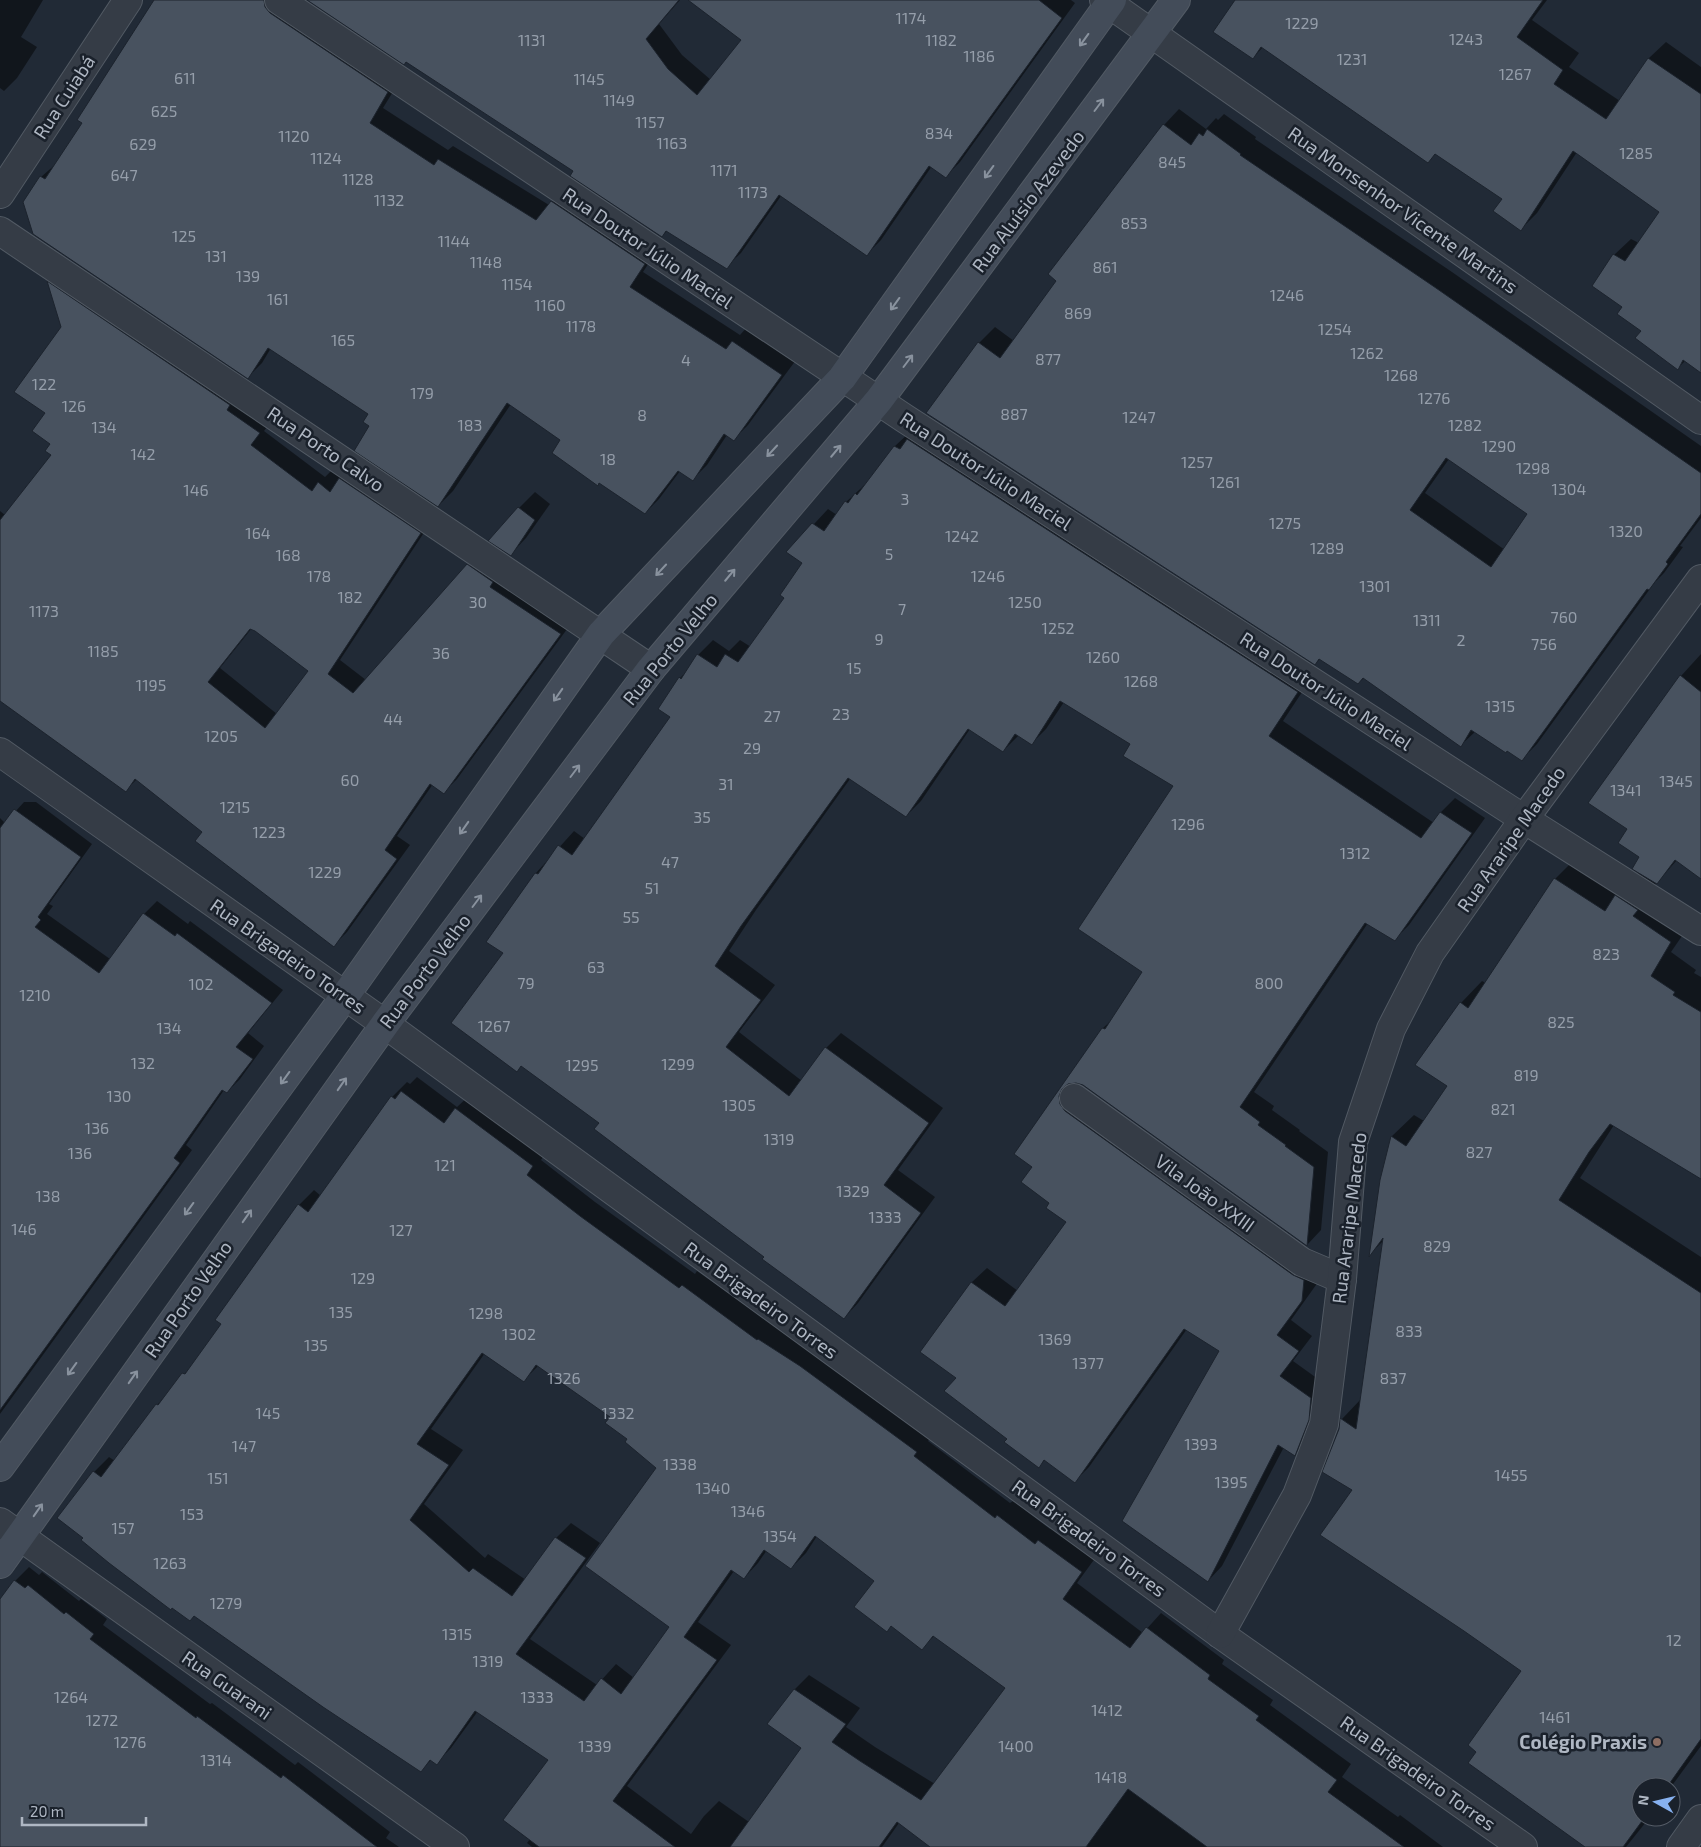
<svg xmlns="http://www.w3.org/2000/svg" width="1701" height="1847" font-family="'Exo 2',sans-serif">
	<rect width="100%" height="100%" fill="#212a36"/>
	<!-- shadow -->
	<g fill="#0007" fill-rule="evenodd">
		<path d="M0,0h43l-22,37 16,10 -20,31 -13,13 -4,-3z"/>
		<path d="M155,0h131l116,77 -19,31 65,42 5,-4 96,59 17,-18 92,62 -15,23 97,63 7,-8 49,33 -48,65 -14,14 -7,-4 -20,30 -14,14 -13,-8 -21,28 -14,14 -83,-73 -51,-36 -58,87 -15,15 -68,-93 -99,-65 -9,15 -14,14 -224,-175 17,-25 16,-14 27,-41z"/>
		<path d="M309,0h371l-21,24 23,31 29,25 32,-40 -53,-40h381l4,3 -115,159 -14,14 -14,-10 -51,74 -14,14 -86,-58 -40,57 -15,14 -59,-36 -5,5 -87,-66z"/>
		<path d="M1236,0h311l-15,20 47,33 -10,14 51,34 29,-43 17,-16 35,25v305l-16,-11 -7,7 -36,-37 -18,-24 -10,-52 17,-16 8,4 22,-32 -84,-59 -40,61 -16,16 -18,-30 -67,-46 -8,9 -165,-115 -10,11z"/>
		<path d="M1179,109l27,20 10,-11 2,2 6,-6 32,23 -1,2 197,133 249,174v72l-21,28 3,1 -19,26 -9,9 -118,162 -15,15 -46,-28 -15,14 -97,-67 -6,5 -38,-24 -5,5 -388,-251 52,-70 16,-16 19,14 44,-60 106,-156zM1449,459l80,55 -24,36 -80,-57z"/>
		<path d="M61,269l212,150 -9,12 61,46 7,-7 101,49 -93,141 26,20 116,-128 91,69 -116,158 -13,13 -11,-8 -36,52 13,9 -63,87 -13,13 -131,-113 -66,-53 -11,11 -126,-91v-188l5,4 48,-60 -6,-42 16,-86 -15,-45zM252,628l58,42 -33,44 -57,-46z"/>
		<path d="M910,432l402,245 -29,44 151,102 7,-11 14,-14 30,20 -76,107 -15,15 -26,-17 -114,169 20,14 -2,4 28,20 -1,1 29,21 -7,78 -14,15 -223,-161 -11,-2 1,7 244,176 -2,20 -25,35 21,16 -19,25 32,23 -15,55 -15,15 -11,-7 -62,119 -14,15 12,-231 -33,-21 -98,138 -14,14 -30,-21 -6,6 -30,-27 -52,-61 -36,-27 51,-69 15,-14 31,23 49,-69 -16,-20 -17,-36 -19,-12 88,-126 12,-11 29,-45 31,-187 -43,-41 -68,-42 -18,27 -15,15 -12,-9 -16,16 -33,-22 -49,72 -15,15 -56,-37 -94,131 -27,41 46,34 -36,47 63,49 24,-33 15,-15 102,75 -45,62 37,27 -77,106 -14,15 -78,-62 -261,-303 31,-80 38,-42 11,8 87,-122 8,-39 9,-9 9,-14 15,-15 16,11 11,-11 11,7 35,-50 18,-35 -16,-10 40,-43 9,6 9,-13 25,-23 24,-33z"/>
		<path d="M535,492l15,12 -24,34 -15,16 8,-46z"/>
		<path d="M1701,654v224l-24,-18 -22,25 4,2 -5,7 39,26 -22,32 25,18 -2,3 7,4v200l-87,-52 -34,53 121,79v489l-30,41h-30v30h9l-24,30h-39l-65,-176 -168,-182 -14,-59 2,-11 19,-20 23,-159 -13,13 10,-73 11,-44 22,-21 10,6 24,-36 13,-82 21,-22 4,2 69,-104 22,-22 47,31 16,-16 1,-15 -12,-29 52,-152z"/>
		<path d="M24,802h12l56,42 -43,60 4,2 -6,8 63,45 34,-45 13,-13 31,23 2,-3 93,69 -35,43 16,13 -24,33 -13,13 -3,-2 -38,55 6,5 -192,264v-596l5,5z"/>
		<path d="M417,1077l40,30 14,-13 76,57 -6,9 54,42 100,72 2,-3 234,166 -3,4 82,62 3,-2 37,28 4,-3 42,31 -19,26 66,50 18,-20 63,47 -2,4 51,36 -3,5 81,59 -9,13 56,40 2,-2 43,32h-511l-33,-24 -17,24h-350l-5,-4 3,-4 20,-79 -72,-49 -27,37 -15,15 -5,-3 -10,11 -336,-233 9,-66 15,-15 6,4 42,-56 39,-44 27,-37 76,-119 15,-15 7,6 71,-99 15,-15 3,2zM485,1353l39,27 15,-15 73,51 17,23 28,29 14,159 -37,51 -18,-14 -19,21 -67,-46 70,-96 -29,-20 -15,15 -30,42 -38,-26 -3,4 -61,-54 39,-54 -32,-21zM817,1536l59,45 11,49 5,-5 30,23 13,-13 71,52 -71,97 -60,-37 -29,-20 14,-19 -51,-33 -15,15 9,58 -54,74 -30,-21 -15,15 -13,18 -64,-48 104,-141 -33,-23 36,-51 10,7 14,-15 9,-13 24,18 15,-15z"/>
		<path d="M29,1567l10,8 3,-3 37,29 2,-2 26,20 -4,6 107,79 2,-1 83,62 3,-3 92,70 -4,6 13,9h-399v-246l15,-20z"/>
	</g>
	<!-- building -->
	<g fill="#48525f" stroke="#1c232d" fill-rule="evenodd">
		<path d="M154,0h110l1,7 5,6 118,79 -18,31 64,42 4,-6 98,61 15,-19 94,63 -15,23 96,62 6,-8 50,34 -48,66 -10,-7 -31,47 -15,-10 -33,43 -46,-31 -1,3 -46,-33 8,-13 -53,-37 -69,104 -84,-56 15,-25 -6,-4 5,-8 -100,-66 -20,31 -215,-145 -10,-32 17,-26 5,3 37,-56 -5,-3z"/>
		<path d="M307,0h372l-33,39 22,30 29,26 44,-55 -53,-40h351l23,18 -116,160 -17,-12 -62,90 -88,-61 -52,74 -61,-38 -4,6 -92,-61 3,-5 -167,-109 -2,3z"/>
		<path d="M1235,0h308l-26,37 46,33 -9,14 52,35 42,-61 53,36v279l-18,-13 -5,10 -43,-32 6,-7 -24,-17 5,-7 -30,-21 21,-32 12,7 34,-49 -86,-61 -52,80 -28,-20 9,-12 -67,-45 -7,9 -167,-116 -8,12 -40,-27z"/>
		<path d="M1163,124l28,21 8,-12 4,3 4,-7 34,25 -1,1 196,133 265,185v41l-35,48 2,2 -19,26 -2,-1 -125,172 -15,-10 -1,2 -35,-23 -10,17 -98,-69 -5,6 -39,-25 -4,6 -389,-252 52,-71 22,16 56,-77 -8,-7zM1446,458l81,56 -36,53 -81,-57z"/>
		<path d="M47,281l183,124 -3,5 33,23 -9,12 61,46 6,-9 12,10 9,-14 82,55 -93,141 25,19 114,-129 26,18 -3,5 71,47 -117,160 -14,-10 -45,66 12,9 -63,88 -139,-106 7,-9 -67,-53 -9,13 -126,-91v-181l51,-65 -6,-4 5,-7 -18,-13 13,-18 -31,-21 47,-65zM250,629l5,2 53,40 -43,57 -57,-46z"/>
		<path d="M907,439l391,253 -29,44 152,102 19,-26 32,21 -77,108 -30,-18 -125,184 20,15 -2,3 28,20 -1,1 29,21 -7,79 -224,-161 -7,-2 -8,1 -6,5 -3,7 1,8 5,7 228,164 11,5 -2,21 -25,34 22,16 -19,25 31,22 -2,22 -14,36 -17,-11 -70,137 -86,-61 97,-170 -35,-22 -109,154 -31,-23 -5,8 -35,-26 3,-3 -63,-48 12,-13 -36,-26 51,-70 34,24 61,-84 -20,-14 3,-5 -28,-21 11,-15 -18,-13 88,-126 3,1 37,-57 -64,-43 95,-143 -50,-30 7,-12 -70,-43 -28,44 -17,-11 -12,18 -35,-23 -62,88 -58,-39 -107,148 -26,40 46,34 -35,47 63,49 36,-49 104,76 -45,62 37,28 -77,106 -82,-60 2,-2 -170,-128 5,-6 -78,-57 -4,6 -66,-49 52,-70 -17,-11 49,-69 3,1 20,-29 14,10 98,-138 -12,-8 21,-32 2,2 16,-25 20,13 8,-13 13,8 46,-64 -4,-3 22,-32 -16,-11 26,-29 12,8 21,-30 3,2 7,-10 2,2 37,-49 6,3z"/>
		<path d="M518,507l17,13 -24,36 -23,-15z"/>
		<path d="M1680,675l21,17v187l-26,-19 -18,24 -25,-15 7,-12 -21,-14 9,-14 -39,-26z"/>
		<path d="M14,809l67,48 -43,60 3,3 -6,7 64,46 44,-60 32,23 2,-3 95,70 -36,44 17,12 -26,34 -5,-3 -48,68 6,5 -180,247v-582z"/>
		<path d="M1554,878l51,33 10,-16 23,15 -5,6 38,26 -20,34 24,16 -2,3 28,17v167l-91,-55 -21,28 -30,48 142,93v446l-34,48h-26v30h4l-22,30h-38l-117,-84 8,-11 -8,-7 53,-74 -57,-40 -144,-96 32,-45 -30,-18 17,-43 1,-11 16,11 27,-191 -14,19 11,-77 11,-44 15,10 41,-60 -32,-21 45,-63 8,6z"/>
		<path d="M401,1091l43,32 11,-15 78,58 -6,9 53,41 99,72 3,-3 75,55 1,-1 42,27 117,86 -3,4 81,62 2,-3 38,29 3,-4 44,32 -19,27 67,49 16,-21 64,48 -2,4 51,37 -3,4 81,60 -9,12 76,55h-197l-79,-58 -42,58h-156l-33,-25 -18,25h-149l71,-99 -34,-24 27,-35 52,35 -14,18 28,19 61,39 84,-112 -72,-52 -11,14 -31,-24 -4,6 -33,-25 20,-26 -59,-45 -24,33 -27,-19 -20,29 -13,-9 -47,67 33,23 -104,141 62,46h-136l-36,-27 45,-60 -73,-49 -38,54 -7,-5 -9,12 -98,-65 -129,-91 -4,5 -18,-13 -1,2 -62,-47 -28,-23 2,-2 -26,-20 36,-47 8,6 55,-73 2,1 24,-32 3,1 36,-50 -6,-4 83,-116 10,8 83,-116 4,3zM482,1353l42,29 12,-17 74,52 -5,6 22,16 -2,3 31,26 -71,98 84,61 -48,67 -20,-16 -17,23 -68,-47 70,-96 -31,-21 -43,59 -39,-28 -4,4 -59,-52 39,-55 -32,-21z"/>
		<path d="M14,1580l11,8 3,-3 36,29 2,-2 28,22 -4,5 106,79 1,-2 84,62 2,-3 94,72h-377v-248z"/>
	</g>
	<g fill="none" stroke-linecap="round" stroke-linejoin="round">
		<!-- minor casing -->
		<g stroke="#525a64" stroke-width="30">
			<g id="minor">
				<path d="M279,0l625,418 620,401 177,112"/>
				<path d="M1104,0l597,420"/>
				<path d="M0,194l128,-194"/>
				<path d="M0,231l651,438"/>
				<path d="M0,752l385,272 835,610 303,213"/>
				<path d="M1074,1098l228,164 40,17"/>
				<path d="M0,1522l455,325"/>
				<path d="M1220,1634l77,-139 27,-71 18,-145 11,-137 38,-113 39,-76 94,-134 177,-240"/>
				<path d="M1681,1847l20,-28"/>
			</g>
		</g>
		<!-- secondary casing -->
		<g stroke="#525a64" stroke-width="30">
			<g id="secondary">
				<path d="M0,1467l345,-471 256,-362 241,-256 270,-378"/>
				<path d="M0,1564l385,-540 266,-355 228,-269 297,-400"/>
			</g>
		</g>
		<!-- minor -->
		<use href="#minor" stroke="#353c46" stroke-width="28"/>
		<!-- secondary -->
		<use href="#secondary" stroke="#434c59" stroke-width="28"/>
	</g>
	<!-- one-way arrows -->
	<defs><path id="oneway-shaft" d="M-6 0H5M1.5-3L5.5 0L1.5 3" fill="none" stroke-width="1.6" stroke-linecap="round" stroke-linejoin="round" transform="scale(1.25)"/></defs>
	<g stroke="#89929e">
		<use href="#oneway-shaft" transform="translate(1084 40) rotate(126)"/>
		<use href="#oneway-shaft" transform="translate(1099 105) rotate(-53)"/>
		<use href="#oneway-shaft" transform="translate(989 172) rotate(126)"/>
		<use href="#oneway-shaft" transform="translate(895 304) rotate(126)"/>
		<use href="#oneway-shaft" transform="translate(908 361) rotate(-53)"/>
		<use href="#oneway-shaft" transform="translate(772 451) rotate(133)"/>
		<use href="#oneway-shaft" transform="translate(836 451) rotate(-50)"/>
		<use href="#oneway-shaft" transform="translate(661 570) rotate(133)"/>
		<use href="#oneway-shaft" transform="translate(730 575) rotate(-50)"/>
		<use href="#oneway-shaft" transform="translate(558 695) rotate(125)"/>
		<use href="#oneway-shaft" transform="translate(575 771) rotate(-53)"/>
		<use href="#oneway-shaft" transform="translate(464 828) rotate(125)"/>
		<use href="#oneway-shaft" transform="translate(477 901) rotate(-53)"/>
		<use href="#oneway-shaft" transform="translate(285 1078) rotate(126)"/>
		<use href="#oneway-shaft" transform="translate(342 1084) rotate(-55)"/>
		<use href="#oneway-shaft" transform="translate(189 1209) rotate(126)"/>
		<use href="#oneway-shaft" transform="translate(247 1216) rotate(-55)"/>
		<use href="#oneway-shaft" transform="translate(72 1369) rotate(126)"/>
		<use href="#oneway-shaft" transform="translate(133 1377) rotate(-55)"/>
		<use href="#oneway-shaft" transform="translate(38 1510) rotate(-55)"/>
	</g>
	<!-- markers -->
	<circle fill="#8d6e63" stroke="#1a212b" stroke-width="2" cx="1657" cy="1742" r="5"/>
	<g text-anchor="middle" stroke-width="5" stroke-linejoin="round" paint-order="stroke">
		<!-- number labels -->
		<g font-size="16" fill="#959eaa">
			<text x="911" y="24">1174</text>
			<text x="1302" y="29">1229</text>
			<text x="1466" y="45">1243</text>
			<text x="532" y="46">1131</text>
			<text x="941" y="46">1182</text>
			<text x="979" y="62">1186</text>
			<text x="1352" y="65">1231</text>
			<text x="1515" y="80">1267</text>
			<text x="185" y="84">611</text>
			<text x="589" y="85">1145</text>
			<text x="619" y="106">1149</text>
			<text x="164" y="117">625</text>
			<text x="650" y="128">1157</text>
			<text x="939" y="139">834</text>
			<text x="294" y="142">1120</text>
			<text x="672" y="149">1163</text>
			<text x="143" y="150">629</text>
			<text x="1636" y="159">1285</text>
			<text x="326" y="164">1124</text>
			<text x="1172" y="168">845</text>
			<text x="724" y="176">1171</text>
			<text x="124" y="181">647</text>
			<text x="358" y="185">1128</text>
			<text x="753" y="198">1173</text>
			<text x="389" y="206">1132</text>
			<text x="1134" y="229">853</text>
			<text x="184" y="242">125</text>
			<text x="454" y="247">1144</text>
			<text x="216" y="262">131</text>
			<text x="486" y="268">1148</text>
			<text x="1105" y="273">861</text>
			<text x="248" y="282">139</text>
			<text x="517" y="290">1154</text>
			<text x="1287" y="301">1246</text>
			<text x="278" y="305">161</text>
			<text x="550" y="311">1160</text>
			<text x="1078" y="319">869</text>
			<text x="581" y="332">1178</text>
			<text x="1335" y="335">1254</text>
			<text x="343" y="346">165</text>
			<text x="1367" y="359">1262</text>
			<text x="1048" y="365">877</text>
			<text x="686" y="366">4</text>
			<text x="1401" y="381">1268</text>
			<text x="44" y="390">122</text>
			<text x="422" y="399">179</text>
			<text x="1434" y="404">1276</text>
			<text x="74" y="412">126</text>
			<text x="1014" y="420">887</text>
			<text x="642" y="421">8</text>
			<text x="1139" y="423">1247</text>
			<text x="470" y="431">183</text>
			<text x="1465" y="431">1282</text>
			<text x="104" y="433">134</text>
			<text x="1499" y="452">1290</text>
			<text x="143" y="460">142</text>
			<text x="608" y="465">18</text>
			<text x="1197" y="468">1257</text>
			<text x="1533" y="474">1298</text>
			<text x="1225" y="488">1261</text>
			<text x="1569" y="495">1304</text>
			<text x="196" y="496">146</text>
			<text x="905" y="505">3</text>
			<text x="1285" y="529">1275</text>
			<text x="1626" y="537">1320</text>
			<text x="258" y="539">164</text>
			<text x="962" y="542">1242</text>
			<text x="1327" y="554">1289</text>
			<text x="889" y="560">5</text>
			<text x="288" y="561">168</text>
			<text x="319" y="582">178</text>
			<text x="988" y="582">1246</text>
			<text x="1375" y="592">1301</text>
			<text x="350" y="603">182</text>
			<text x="478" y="608">30</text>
			<text x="1025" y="608">1250</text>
			<text x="902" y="615">7</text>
			<text x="44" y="617">1173</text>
			<text x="1564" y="623">760</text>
			<text x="1427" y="626">1311</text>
			<text x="1058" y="634">1252</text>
			<text x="879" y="645">9</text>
			<text x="1461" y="646">2</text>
			<text x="1544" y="650">756</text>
			<text x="103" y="657">1185</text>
			<text x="441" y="659">36</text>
			<text x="1103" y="663">1260</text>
			<text x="854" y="674">15</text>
			<text x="1141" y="687">1268</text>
			<text x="151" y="691">1195</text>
			<text x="1500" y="712">1315</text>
			<text x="841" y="720">23</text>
			<text x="772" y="722">27</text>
			<text x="393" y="725">44</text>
			<text x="221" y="742">1205</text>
			<text x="752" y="754">29</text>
			<text x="350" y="786">60</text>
			<text x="1676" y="787">1345</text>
			<text x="726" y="790">31</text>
			<text x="1626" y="796">1341</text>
			<text x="235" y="813">1215</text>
			<text x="702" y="823">35</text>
			<text x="1188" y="830">1296</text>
			<text x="269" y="838">1223</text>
			<text x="1355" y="859">1312</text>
			<text x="670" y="868">47</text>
			<text x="325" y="878">1229</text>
			<text x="652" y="894">51</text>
			<text x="631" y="923">55</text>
			<text x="1606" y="960">823</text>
			<text x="596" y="973">63</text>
			<text x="526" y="989">79</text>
			<text x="1269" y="989">800</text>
			<text x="201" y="990">102</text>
			<text x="35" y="1001">1210</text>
			<text x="1561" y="1028">825</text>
			<text x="494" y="1032">1267</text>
			<text x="169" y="1034">134</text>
			<text x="143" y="1069">132</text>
			<text x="678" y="1070">1299</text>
			<text x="582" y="1071">1295</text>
			<text x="1526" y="1081">819</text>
			<text x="119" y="1102">130</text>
			<text x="739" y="1111">1305</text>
			<text x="1503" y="1115">821</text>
			<text x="97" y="1134">136</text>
			<text x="779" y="1145">1319</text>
			<text x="1479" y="1158">827</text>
			<text x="80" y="1159">136</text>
			<text x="445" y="1171">121</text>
			<text x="853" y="1197">1329</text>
			<text x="48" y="1202">138</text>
			<text x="885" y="1223">1333</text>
			<text x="24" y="1235">146</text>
			<text x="401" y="1236">127</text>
			<text x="1437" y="1252">829</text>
			<text x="363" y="1284">129</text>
			<text x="341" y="1318">135</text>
			<text x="486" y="1319">1298</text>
			<text x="1409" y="1337">833</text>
			<text x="519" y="1340">1302</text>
			<text x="1055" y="1345">1369</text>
			<text x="316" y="1351">135</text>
			<text x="1088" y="1369">1377</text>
			<text x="564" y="1384">1326</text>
			<text x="1393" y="1384">837</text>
			<text x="268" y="1419">145</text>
			<text x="618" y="1419">1332</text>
			<text x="1201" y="1450">1393</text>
			<text x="244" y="1452">147</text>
			<text x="680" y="1470">1338</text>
			<text x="1511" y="1481">1455</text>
			<text x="218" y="1484">151</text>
			<text x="1231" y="1488">1395</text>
			<text x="713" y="1494">1340</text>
			<text x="748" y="1517">1346</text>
			<text x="192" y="1520">153</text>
			<text x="123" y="1534">157</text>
			<text x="780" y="1542">1354</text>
			<text x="170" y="1569">1263</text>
			<text x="226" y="1609">1279</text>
			<text x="457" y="1640">1315</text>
			<text x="1674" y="1646">12</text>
			<text x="488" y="1667">1319</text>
			<text x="71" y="1703">1264</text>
			<text x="537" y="1703">1333</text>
			<text x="1107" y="1716">1412</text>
			<text x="1555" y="1723">1461</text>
			<text x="102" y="1726">1272</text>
			<text x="130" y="1748">1276</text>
			<text x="595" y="1752">1339</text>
			<text x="1016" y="1752">1400</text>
			<text x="216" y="1766">1314</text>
			<text x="1111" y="1783">1418</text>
		</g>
		<!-- street labels -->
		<g font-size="19" fill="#afb7c3" stroke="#1a212b">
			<text transform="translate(64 97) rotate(-57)" y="7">Rua Cuiabá</text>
			<text transform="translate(1028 201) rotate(-53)" y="7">Rua Aluísio Azevedo</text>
			<text transform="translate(1403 210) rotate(35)" y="7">Rua Monsenhor Vicente Martins</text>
			<text transform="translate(648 248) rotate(34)" y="7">Rua Doutor Júlio Maciel</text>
			<text transform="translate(326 449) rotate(34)" y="7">Rua Porto Calvo</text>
			<text transform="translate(986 471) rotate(33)" y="7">Rua Doutor Júlio Maciel</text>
			<text transform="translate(670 649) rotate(-51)" y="7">Rua Porto Velho</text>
			<text transform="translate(1326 691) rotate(33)" y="7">Rua Doutor Júlio Maciel</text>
			<text transform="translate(1511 839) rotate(-55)" y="7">Rua Araripe Macedo</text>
			<text transform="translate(288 956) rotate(35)" y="7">Rua Brigadeiro Torres</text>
			<text transform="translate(425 971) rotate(-53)" y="7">Rua Porto Velho</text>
			<text transform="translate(1205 1193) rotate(36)" y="7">Vila João XXIII</text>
			<text transform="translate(1349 1218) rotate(-83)" y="7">Rua Araripe Macedo</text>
			<text transform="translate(188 1299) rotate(-55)" y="7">Rua Porto Velho</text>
			<text transform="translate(761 1300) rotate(36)" y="7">Rua Brigadeiro Torres</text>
			<text transform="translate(1089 1538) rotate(36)" y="7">Rua Brigadeiro Torres</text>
			<text transform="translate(227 1685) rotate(35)" y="7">Rua Guarani</text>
			<text transform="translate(1418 1773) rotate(35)" y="7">Rua Brigadeiro Torres</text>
		</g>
		<!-- poi labels -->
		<g font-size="19" font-weight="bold" fill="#afb7c3" stroke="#1a212b" text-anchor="end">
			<text x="1647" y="1749">Colégio Praxis</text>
		</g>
	</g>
	<!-- north arrow -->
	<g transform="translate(1656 1802) rotate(278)"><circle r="24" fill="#1a212b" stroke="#565d68"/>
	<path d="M0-4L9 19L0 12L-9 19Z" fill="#87b1f0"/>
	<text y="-8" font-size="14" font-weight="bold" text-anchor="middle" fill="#afb7c3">N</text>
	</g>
	<!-- scale -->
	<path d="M22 1817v8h124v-8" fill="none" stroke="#afb7c3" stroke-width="2.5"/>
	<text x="30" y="1817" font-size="15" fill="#afb7c3" stroke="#1a212b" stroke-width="4" paint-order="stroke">20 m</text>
</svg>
